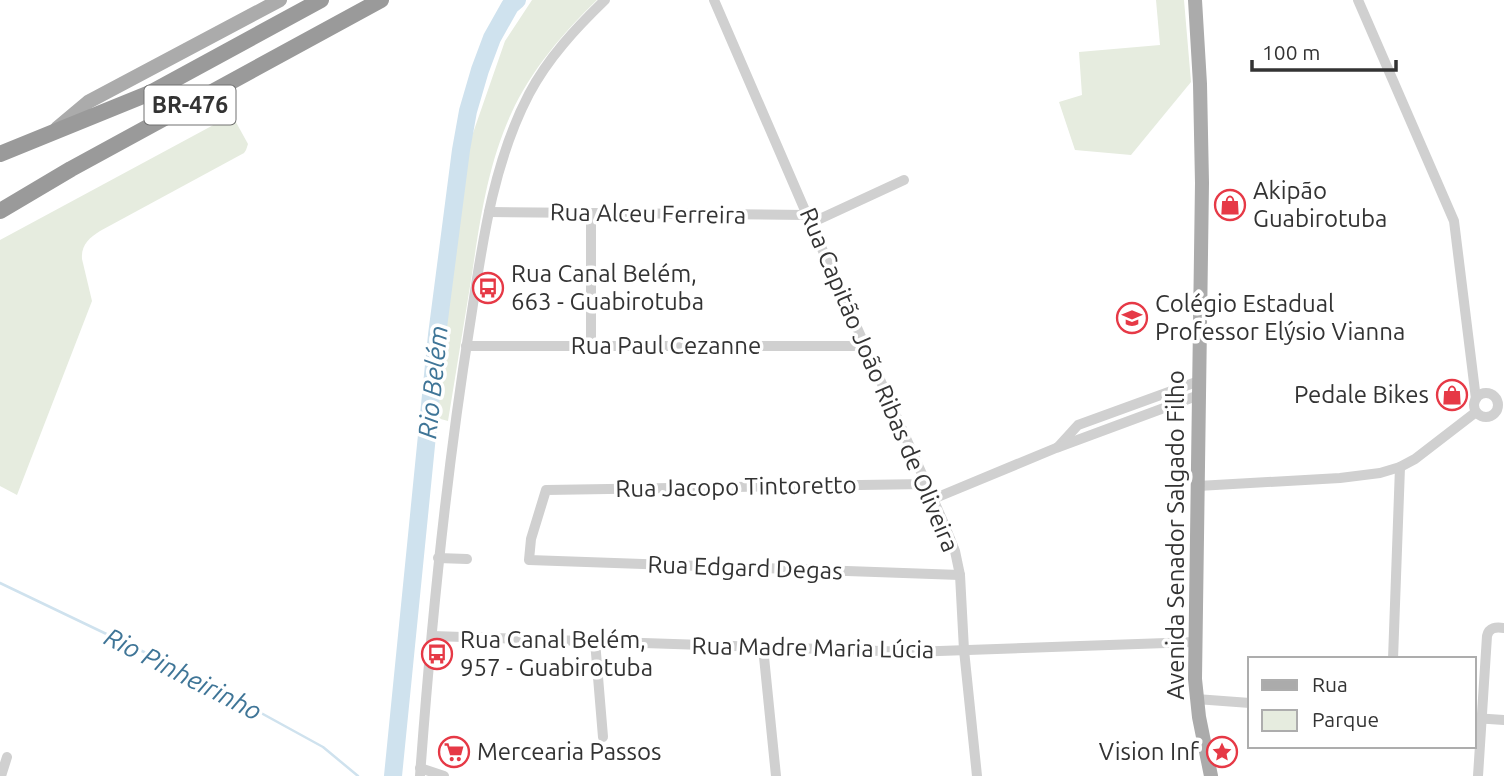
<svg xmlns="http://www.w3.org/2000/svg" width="1504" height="776" font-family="Ubuntu,sans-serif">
	<rect width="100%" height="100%" fill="#fff"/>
	<!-- green -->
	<g fill="#e6ecdf">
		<path d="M532,0h65c-34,33 -66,70 -86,114 -23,50 -31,106 -39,160 -8,49 -16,98 -24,147l-11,-3 17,-175 11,-87 40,-115z"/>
		<path d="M1156,0h28l7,82 -60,73 -56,-5 -16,-48 23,-7 -3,-43 81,-7z"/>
		<path d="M232,115l16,29 -2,6 -2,3 -144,78c-11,7 -19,14 -18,28l10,42 -75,194 -17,-9v-246z"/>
	</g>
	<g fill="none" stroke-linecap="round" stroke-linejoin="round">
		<!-- stream -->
		<path stroke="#cfe2ee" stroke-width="2.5" d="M0,583l192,92 131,72 35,29"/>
		<!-- river -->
		<path stroke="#cfe2ee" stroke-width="18" d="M393,776l44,-441 24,-185 7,-39 12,-41 12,-32 18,-32 7,-6"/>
		<!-- minor -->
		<g stroke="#d0d0d0" stroke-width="10">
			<path d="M714,0l93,215 138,311 10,25 5,24 4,75 13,126"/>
			<path d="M1358,0l96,221 22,178"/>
			<path d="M489,212l318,3"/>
			<path d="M591,213v133"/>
			<path d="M811,223l93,-43"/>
			<path d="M466,346h399"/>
			<circle cx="1486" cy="405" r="12"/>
			<path d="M1058,447l20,-22 121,-44"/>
			<path d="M926,484l-380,6 -15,49 -2,21 431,15"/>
			<path d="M1198,486l142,-8 40,-5 20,-6 15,-8 61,-47"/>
			<path d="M933,499l123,-51 143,-53"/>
			<path d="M438,558l29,1"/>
			<path d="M432,636l479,16 284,-10"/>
			<path d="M595,641l8,96"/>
			<path d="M763,647l13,129"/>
			<path d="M1393,659l7,-192"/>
			<path d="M1196,699l54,4"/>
			<path d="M1474,718l30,2"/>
			<path d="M420,768l24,8"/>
			<path d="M1,776l6,-19"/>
			<path d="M420,776c11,-151 26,-302 50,-452 12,-78 22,-159 59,-230 19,-36 47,-66 76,-94"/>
			<path d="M1478,776l9,-140c2,-9 9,-9 17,-8"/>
		</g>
		<!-- major -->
		<g stroke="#ababab" stroke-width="14">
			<path d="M1195,0l5,84 2,99 -7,496 4,38 12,59"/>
			<path d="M57,128l31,-26 192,-102"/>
		</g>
		<!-- highway -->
		<g stroke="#9a9a9a" stroke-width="16">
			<path d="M0,154l150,-61 171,-93"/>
			<path d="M0,211l71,-42 310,-169"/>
		</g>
	</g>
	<!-- icons -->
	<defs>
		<g id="shop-ring" transform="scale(1.575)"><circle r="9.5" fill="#fff" stroke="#e63946" stroke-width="1.5"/><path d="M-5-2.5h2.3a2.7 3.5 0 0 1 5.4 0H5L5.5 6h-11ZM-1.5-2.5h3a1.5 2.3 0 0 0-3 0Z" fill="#e63946"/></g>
		<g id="bus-ring" transform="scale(1.575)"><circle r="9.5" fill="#fff" stroke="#e63946" stroke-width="1.5"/><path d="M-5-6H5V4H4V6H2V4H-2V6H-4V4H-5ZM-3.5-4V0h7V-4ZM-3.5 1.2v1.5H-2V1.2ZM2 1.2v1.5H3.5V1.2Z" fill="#e63946"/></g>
		<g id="school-ring" transform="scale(1.575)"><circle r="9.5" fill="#fff" stroke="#e63946" stroke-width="1.5"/><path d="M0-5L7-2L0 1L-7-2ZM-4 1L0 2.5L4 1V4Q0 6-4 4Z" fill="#e63946"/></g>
		<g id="supermarket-ring" transform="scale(1.575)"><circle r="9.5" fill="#fff" stroke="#e63946" stroke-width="1.5"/><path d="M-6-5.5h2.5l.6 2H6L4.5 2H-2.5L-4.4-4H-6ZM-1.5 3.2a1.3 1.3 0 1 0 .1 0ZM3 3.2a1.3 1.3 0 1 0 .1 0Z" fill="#e63946"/></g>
		<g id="sight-ring" transform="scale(1.575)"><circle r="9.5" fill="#fff" stroke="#e63946" stroke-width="1.5"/><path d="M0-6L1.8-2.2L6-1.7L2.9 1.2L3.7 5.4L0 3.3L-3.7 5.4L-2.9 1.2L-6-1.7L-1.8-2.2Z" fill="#e63946"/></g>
	</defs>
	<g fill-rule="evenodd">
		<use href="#shop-ring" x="1230" y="205"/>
		<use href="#bus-ring" x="488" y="288"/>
		<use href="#school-ring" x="1132" y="318"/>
		<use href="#shop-ring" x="1452" y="395"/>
		<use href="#bus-ring" x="437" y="654"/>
		<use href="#supermarket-ring" x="454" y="752"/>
		<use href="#sight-ring" x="1222" y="752"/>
	</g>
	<g text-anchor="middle" stroke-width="7" stroke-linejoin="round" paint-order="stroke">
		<!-- shield labels -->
		<rect fill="#fff" stroke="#707070" stroke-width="2" x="144.5" y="85.5" width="91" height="39" rx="5"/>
		<g font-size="23" font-weight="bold" fill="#333">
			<text x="190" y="113">BR-476</text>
		</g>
		<!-- poi labels -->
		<g font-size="24" fill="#333" stroke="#fff" text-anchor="start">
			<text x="1253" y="199">Akipão<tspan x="1253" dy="28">Guabirotuba</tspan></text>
			<text x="511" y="282">Rua Canal Belém,<tspan x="511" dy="28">663 - Guabirotuba</tspan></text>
			<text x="1155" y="312">Colégio Estadual<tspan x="1155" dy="28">Professor Elýsio Vianna</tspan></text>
			<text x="1429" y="403" text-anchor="end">Pedale Bikes</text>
			<text x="460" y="648">Rua Canal Belém,<tspan x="460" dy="28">957 - Guabirotuba</tspan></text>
			<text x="477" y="760">Mercearia Passos</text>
			<text x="1199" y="760" text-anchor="end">Vision Inf</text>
		</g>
		<!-- street labels -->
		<g font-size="24" fill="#333" stroke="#fff">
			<text transform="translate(648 214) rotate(1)" y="8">Rua Alceu Ferreira</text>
			<text x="666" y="354">Rua Paul Cezanne</text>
			<text transform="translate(879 380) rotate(67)" y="8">Rua Capitão João Ribas de Oliveira</text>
			<text transform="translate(736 487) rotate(-1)" y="8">Rua Jacopo Tintoretto</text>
			<text transform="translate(1176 535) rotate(-90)" y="8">Avenida Senador Salgado Filho</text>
			<text transform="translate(745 568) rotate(2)" y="8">Rua Edgard Degas</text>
			<text transform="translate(813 648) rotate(1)" y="8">Rua Madre Maria Lúcia</text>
		</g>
		<!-- water labels -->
		<g font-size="26" font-style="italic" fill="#3f7597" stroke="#fff">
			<text transform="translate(433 382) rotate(-84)" y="9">Rio Belém</text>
			<text transform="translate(183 674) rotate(27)" y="9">Rio Pinheirinho</text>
		</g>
	</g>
	<!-- legend -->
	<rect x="1248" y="657" width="228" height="91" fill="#ffffff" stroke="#adadad" stroke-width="2"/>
	<rect x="1262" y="680" width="35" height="10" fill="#ababab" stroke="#adadad" stroke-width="2"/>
	<text x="1312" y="692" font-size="21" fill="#333333">Rua</text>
	<rect x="1262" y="710" width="35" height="21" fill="#e6ecdf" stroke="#adadad" stroke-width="2"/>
	<text x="1312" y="727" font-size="21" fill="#333333">Parque</text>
	<!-- scale -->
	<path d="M1252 60v10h144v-10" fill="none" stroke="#333333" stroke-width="3.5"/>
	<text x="1262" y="60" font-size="21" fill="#333333" stroke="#ffffff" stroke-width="5" paint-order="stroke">100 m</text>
</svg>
